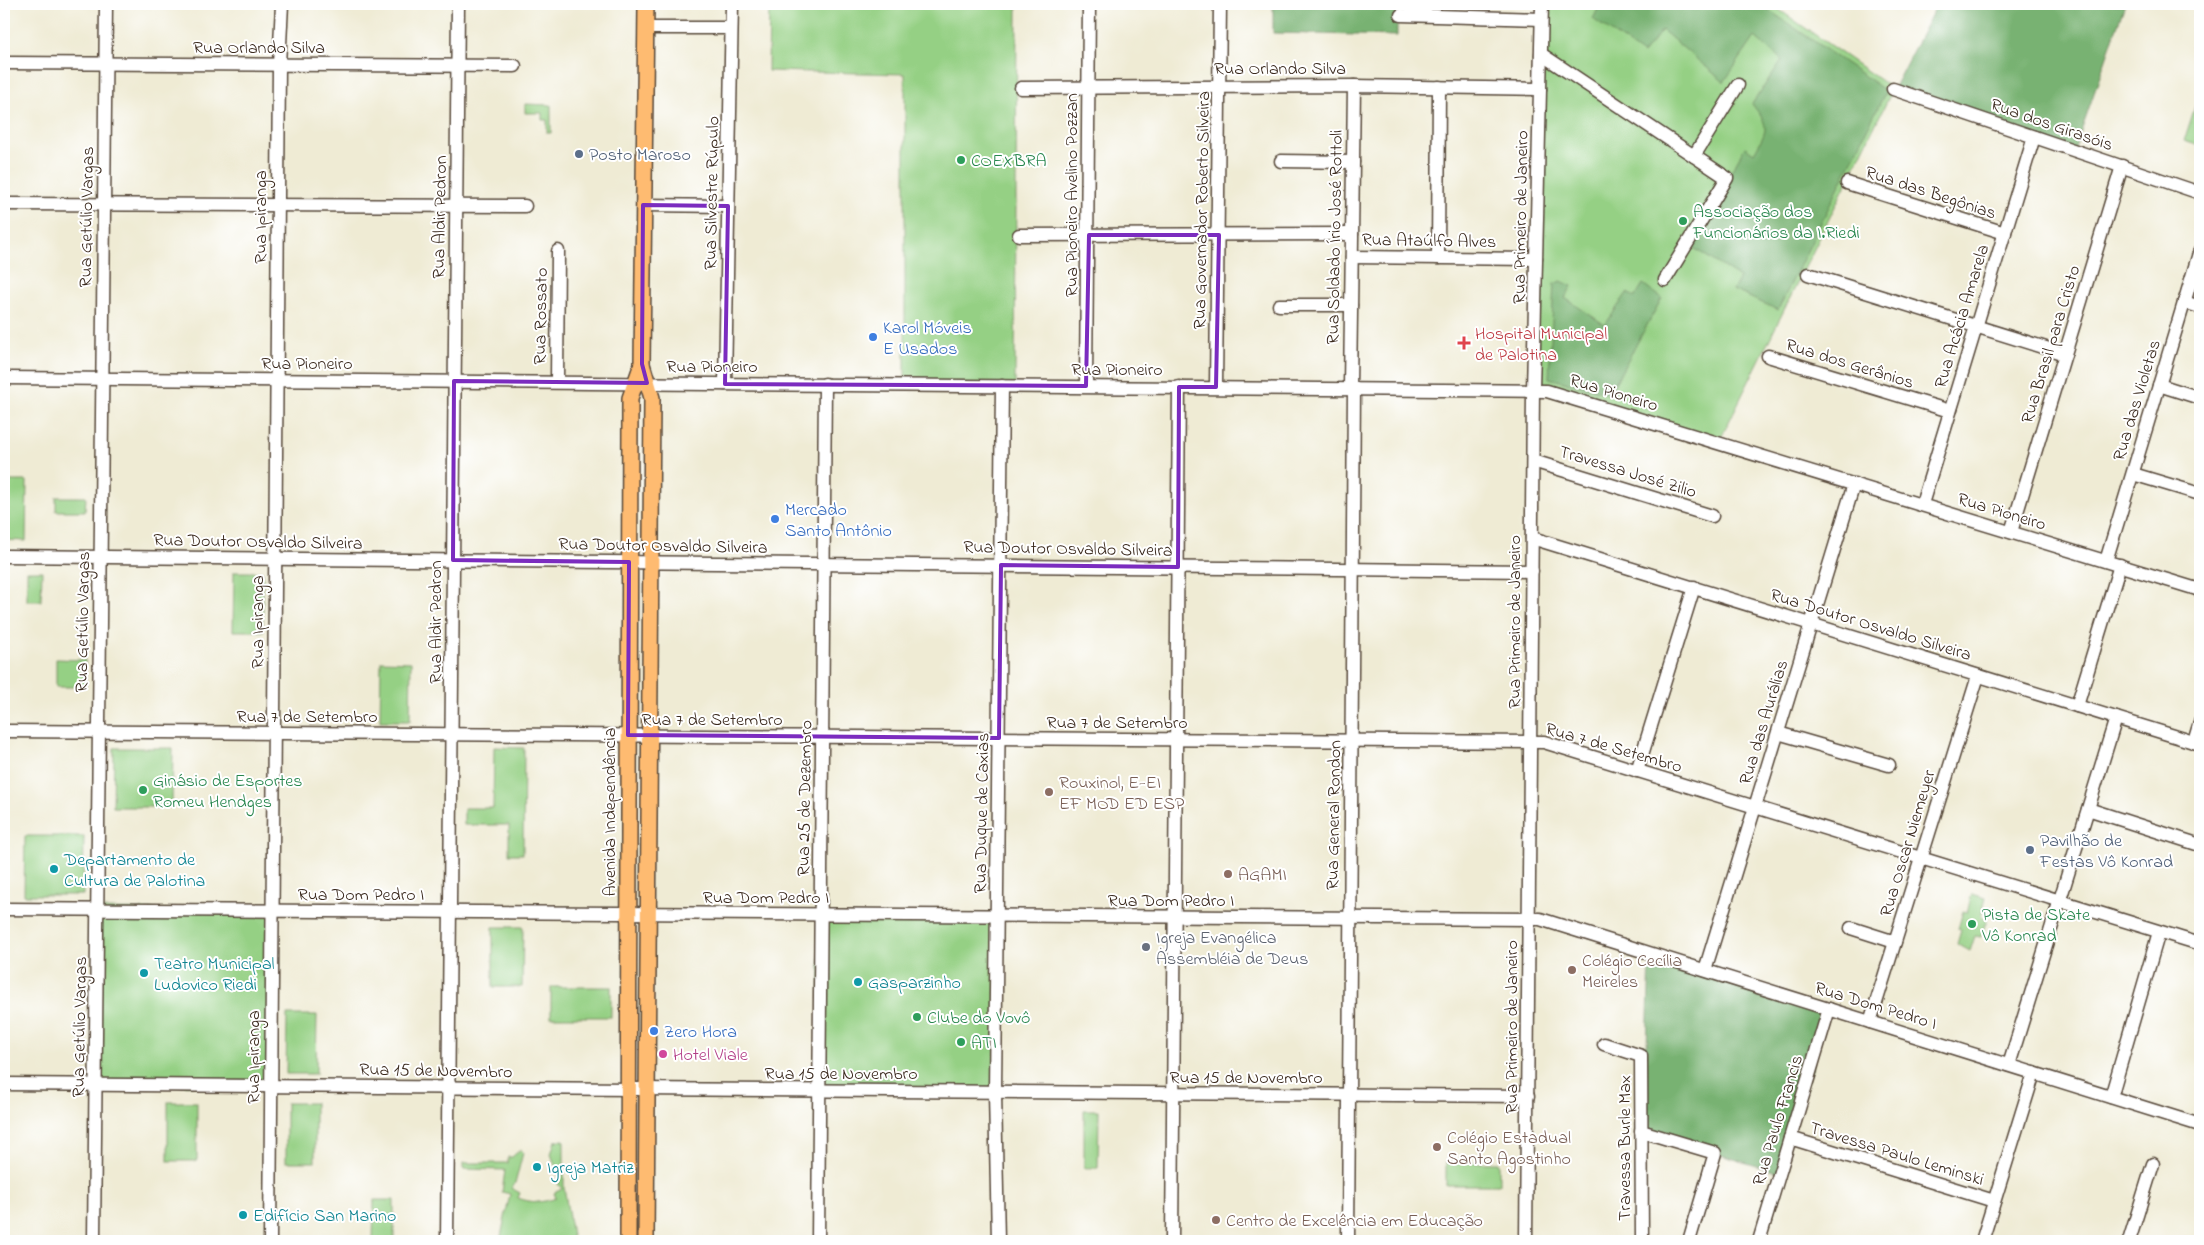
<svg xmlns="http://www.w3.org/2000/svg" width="2204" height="1245" font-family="'Indie Flower',sans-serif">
	<rect width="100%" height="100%" fill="#fff"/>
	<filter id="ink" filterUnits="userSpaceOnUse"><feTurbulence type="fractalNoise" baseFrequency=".02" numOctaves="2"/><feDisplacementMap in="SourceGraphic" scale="10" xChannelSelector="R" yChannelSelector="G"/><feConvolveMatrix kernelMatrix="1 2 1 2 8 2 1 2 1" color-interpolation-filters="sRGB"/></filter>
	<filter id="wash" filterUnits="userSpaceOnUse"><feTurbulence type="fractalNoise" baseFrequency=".0096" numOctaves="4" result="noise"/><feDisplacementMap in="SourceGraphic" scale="20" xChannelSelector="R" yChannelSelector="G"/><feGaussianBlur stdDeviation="1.12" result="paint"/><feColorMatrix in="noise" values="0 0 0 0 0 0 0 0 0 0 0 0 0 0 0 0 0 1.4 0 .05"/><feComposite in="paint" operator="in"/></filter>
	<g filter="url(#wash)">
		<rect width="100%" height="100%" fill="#efebd4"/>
		<!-- green -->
		<g fill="#95d084" stroke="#687d51">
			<path d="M769,4h248l-2,382 -110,-1v-311l-137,-3z"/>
			<path d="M1542,4h229l122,85 -174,353 -186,-52z"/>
			<path d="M2200,91v55l-16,-5z"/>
			<path d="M525,104l26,1v28h-4v-13h-5v-7h-17z"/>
			<path d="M4,481h23l-1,60 -22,-1z"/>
			<path d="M56,497h30l-1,14h-29z"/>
			<path d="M27,571h15l-1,30h-14z"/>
			<path d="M234,572h29v59h-30z"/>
			<path d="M56,659l29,1v27h-29z"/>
			<path d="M381,661l30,1 -1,59h-30z"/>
			<path d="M494,747l30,1 -1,106h-14v-29h-45v-17h29z"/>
			<path d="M114,748h59l-1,59h-59z"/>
			<path d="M25,836h59l-1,59h-59z"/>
			<path d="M1972,894l14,4 -5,19 6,2 -6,18 -6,-1 -5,15 -13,-7 4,-14 -3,-1 5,-18 4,1z"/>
			<path d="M97,909l175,2 -1,175 -175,-1z"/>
			<path d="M820,915l177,1 -2,176 -176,-1z"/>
			<path d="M493,927h30l-1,60h-29z"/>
			<rect x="551" y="987" width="60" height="30"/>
			<path d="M287,1015h30l-1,59h-30z"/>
			<rect x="168" y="1102" width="29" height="59"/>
			<rect x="286" y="1103" width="29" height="59"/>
			<path d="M1084,1110h15l-1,58h-14z"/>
			<path d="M564,1140v47l9,54h-73l10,-47 -8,-2 3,-22 -42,-1v-6h45v-6h4l9,-8 2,4 -8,31 -4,4 9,5 -2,5c13,5 25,5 38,0l-2,-5 8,-4 -4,-5 2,-5 -9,-25 4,-13z"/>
			<path d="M1446,1162l53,1v22h-53z"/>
			<path d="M374,1200h20v41h-21z"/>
		</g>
		<!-- forest -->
		<g fill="#78b272" stroke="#5a6e48">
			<path d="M1273,4h124v32l-124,-3z"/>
			<path d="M1590,4h170l126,87 -108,219 -45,-20 7,-12 -51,-33 56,-98 9,6c14,-24 16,-26 -2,-49l30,-44 -27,-23 -31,45 -62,-52 -19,24 -50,-35 5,-10z"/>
			<path d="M1937,4h188l-51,147 -181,-62z"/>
			<path d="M1561,281l11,5 -7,12 40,27 22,-32 8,4 8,-13 19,14 -53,96 -60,-16 5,-94z"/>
			<path d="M1650,958l179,51 -49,164 -139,-42v-75l1,-12 5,1z"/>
		</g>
	</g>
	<g filter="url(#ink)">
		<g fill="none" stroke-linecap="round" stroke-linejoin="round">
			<!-- minor casing -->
			<g stroke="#564739" stroke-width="15">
				<g id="minor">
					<path d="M1401,15l140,4"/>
					<path d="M645,28h86"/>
					<path d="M1541,54l153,102 44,-71"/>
					<path d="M4,63l511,3"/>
					<path d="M1021,88l333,-2 186,3"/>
					<path d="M1893,89l307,104"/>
					<path d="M1281,161l72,1"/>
					<path d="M1847,183l158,50"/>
					<path d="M4,204l521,2"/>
					<path d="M643,205l85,1"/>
					<path d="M1019,235l333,-1"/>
					<path d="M1352,257l184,2"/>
					<path d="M1438,258l1,-171"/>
					<path d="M1808,274l257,80"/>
					<path d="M1665,280l62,-102 -33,-22"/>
					<path d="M2184,302l16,5"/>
					<path d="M1279,305h72"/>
					<path d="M1768,356l182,55"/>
					<path d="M4,378l1543,13 653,199"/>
					<path d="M557,382l1,-131"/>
					<path d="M725,384l7,-380"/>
					<path d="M2159,385l41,13"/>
					<path d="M1086,386l3,-382"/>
					<path d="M1216,387l4,-383"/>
					<path d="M1350,388l4,-302"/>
					<path d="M1533,461l179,55"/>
					<path d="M2133,474l67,20"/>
					<path d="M1922,504l112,-367"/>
					<path d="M2011,532l111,-366"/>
					<path d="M1532,538l668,206"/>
					<path d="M4,556l1528,15"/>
					<path d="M2106,561l94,-311"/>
					<path d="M2077,706l43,-141"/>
					<path d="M4,731l1540,11 656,202"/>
					<path d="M1778,733l111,32"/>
					<path d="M2194,742l6,-20"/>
					<path d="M1637,771l57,-184"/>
					<path d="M2088,809l112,36"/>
					<path d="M4,909l1536,10 660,206"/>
					<path d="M1851,928l44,14"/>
					<path d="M1705,970l149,-486"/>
					<path d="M1870,1022l108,-346"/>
					<path d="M1604,1044l37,12 1,185"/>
					<path d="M2009,1065l107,-347"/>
					<path d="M4,1084l1524,12"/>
					<path d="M2111,1097l48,-165"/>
					<path d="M1641,1131l74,22 -26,88"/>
					<path d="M1790,1138l204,63"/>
					<path d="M94,1241l12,-1237"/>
					<path d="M270,1241l9,-1176 3,-61"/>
					<path d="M447,1241l11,-1237"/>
					<path d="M818,1241l7,-857"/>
					<path d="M998,1241l-3,-149 7,-706"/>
					<path d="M1172,1241l7,-854"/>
					<path d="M1348,1241l6,-853"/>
					<path d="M1526,1241l7,-851 9,-386"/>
					<path d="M1759,1241l70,-232"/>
					<path d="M1982,1241l52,-168"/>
					<path d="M2129,1241l24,-77"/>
				</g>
			</g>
			<!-- major casing -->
			<g stroke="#564739" stroke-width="18">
				<g id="major">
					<path d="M646,4l-4,360 10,34 -6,843"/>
					<path d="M628,1241l2,-843 12,-34"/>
				</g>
			</g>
			<!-- minor -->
			<use href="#minor" stroke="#fff" stroke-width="12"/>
			<!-- major -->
			<use href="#major" stroke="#febb71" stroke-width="15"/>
		</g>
	</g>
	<!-- marked area -->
	<path fill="none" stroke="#7b2cbf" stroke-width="4" stroke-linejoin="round" d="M643,205l85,1 -3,178 361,2 3,-151h130l-3,152h-37l-1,180 -177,-2 -2,173 -371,-3 1,-173 -176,-2 1,-179 193,2 -5,-19z"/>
	<!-- markers -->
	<g fill="#5c6f8a" stroke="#fff" stroke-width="2">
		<circle cx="579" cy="154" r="5"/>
		<circle cx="2030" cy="850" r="5"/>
	</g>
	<g fill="#2e9e5b" stroke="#fff" stroke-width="2">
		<circle cx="961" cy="160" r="5"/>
		<circle cx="1683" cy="221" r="5"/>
		<circle cx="143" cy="790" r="5"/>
		<circle cx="1972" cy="924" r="5"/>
		<circle cx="917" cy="1017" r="5"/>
		<circle cx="961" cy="1042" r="5"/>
	</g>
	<g fill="#3f7fe0" stroke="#fff" stroke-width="2">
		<circle cx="873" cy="337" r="5"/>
		<circle cx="775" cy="519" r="5"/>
		<circle cx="654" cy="1031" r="5"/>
	</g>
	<path fill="#e0444e" stroke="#fff" stroke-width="2" d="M1461.5 335.5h5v5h5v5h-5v5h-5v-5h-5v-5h5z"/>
	<g fill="#8d6e63" stroke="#fff" stroke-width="2">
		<circle cx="1049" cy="792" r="5"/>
		<circle cx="1228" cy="874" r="5"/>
		<circle cx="1572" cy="970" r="5"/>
		<circle cx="1437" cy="1147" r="5"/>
		<circle cx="1216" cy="1220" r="5"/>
	</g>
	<g fill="#0f9aa8" stroke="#fff" stroke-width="2">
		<circle cx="54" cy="869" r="5"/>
		<circle cx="144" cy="973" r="5"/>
		<circle cx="858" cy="982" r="5"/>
		<circle cx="537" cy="1167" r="5"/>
		<circle cx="243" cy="1215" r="5"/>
	</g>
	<circle fill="#6b7280" stroke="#fff" stroke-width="2" cx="1146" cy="947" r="5"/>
	<circle fill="#d1479c" stroke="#fff" stroke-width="2" cx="663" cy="1054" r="5"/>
	<g text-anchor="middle" stroke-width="4" stroke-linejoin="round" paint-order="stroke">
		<!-- street labels -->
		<g font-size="18" fill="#3b2a1e" stroke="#fff">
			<text x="259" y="53">Rua Orlando Silva</text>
			<text x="1280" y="74">Rua Orlando Silva</text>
			<text transform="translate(2052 124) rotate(19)" y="6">Rua dos Girasóis</text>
			<text transform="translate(1931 192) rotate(18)" y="6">Rua das Begônias</text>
			<text transform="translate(711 193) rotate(-89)" y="6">Rua Silvestre Rúpulo</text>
			<text transform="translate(1071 195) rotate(-90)" y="6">Rua Pioneiro Avelino Pozzan</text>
			<text transform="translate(1201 210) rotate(-89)" y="6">Rua Governador Roberto Silveira</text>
			<text transform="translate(86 217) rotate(-89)" y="6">Rua Getúlio Vargas</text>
			<text transform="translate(260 217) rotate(-90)" y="6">Rua Ipiranga</text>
			<text transform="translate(439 217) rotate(-89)" y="6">Rua Aldir Pedron</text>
			<text transform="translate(1520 217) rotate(-89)" y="6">Rua Primeiro de Janeiro</text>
			<text transform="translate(1334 237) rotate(-89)" y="6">Rua Soldado Írio José Rottoli</text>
			<text transform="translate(1429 240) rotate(1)" y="6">Rua Ataúlfo Alves</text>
			<text transform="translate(540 316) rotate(-89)" y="6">Rua Rossato</text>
			<text transform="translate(1961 316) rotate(-73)" y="6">Rua Acácia Amarela</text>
			<text transform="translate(2050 344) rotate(-73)" y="6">Rua Brasil para Cristo</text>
			<text x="307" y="369">Rua Pioneiro</text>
			<text transform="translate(1850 363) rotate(17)" y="6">Rua dos Gerânios</text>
			<text x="712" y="372">Rua Pioneiro</text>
			<text x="1117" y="375">Rua Pioneiro</text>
			<text transform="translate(1614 392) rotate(17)" y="6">Rua Pioneiro</text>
			<text transform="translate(2136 400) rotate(-73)" y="6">Rua das Violetas</text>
			<text transform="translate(1628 471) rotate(17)" y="6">Travessa José Zilio</text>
			<text transform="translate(2002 511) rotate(17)" y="6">Rua Pioneiro</text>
			<text transform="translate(258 541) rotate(1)" y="6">Rua Doutor Osvaldo Silveira</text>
			<text transform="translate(663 545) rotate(1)" y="6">Rua Doutor Osvaldo Silveira</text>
			<text transform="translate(1068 548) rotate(1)" y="6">Rua Doutor Osvaldo Silveira</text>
			<text transform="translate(82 622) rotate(-89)" y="6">Rua Getúlio Vargas</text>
			<text transform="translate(257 622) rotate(-90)" y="6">Rua Ipiranga</text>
			<text transform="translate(435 622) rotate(-90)" y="6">Rua Aldir Pedron</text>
			<text transform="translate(1514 622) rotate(-90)" y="6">Rua Primeiro de Janeiro</text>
			<text transform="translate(1871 624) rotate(17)" y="6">Rua Doutor Osvaldo Silveira</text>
			<text x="307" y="722">Rua 7 de Setembro</text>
			<text x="712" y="725">Rua 7 de Setembro</text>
			<text x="1117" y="728">Rua 7 de Setembro</text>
			<text transform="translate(1763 722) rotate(-73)" y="6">Rua das Aurálias</text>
			<text transform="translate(1614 747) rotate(16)" y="6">Rua 7 de Setembro</text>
			<text transform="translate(804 798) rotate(-89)" y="6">Rua 25 de Dezembro</text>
			<text transform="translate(609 812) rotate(-90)" y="6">Avenida Independência</text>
			<text transform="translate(981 813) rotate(-89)" y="6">Rua Duque de Caxias</text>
			<text transform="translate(1333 815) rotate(-89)" y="6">Rua General Rondon</text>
			<text transform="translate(1907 843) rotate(-73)" y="6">Rua Oscar Niemeyer</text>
			<text x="361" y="900">Rua Dom Pedro I</text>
			<text x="766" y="903">Rua Dom Pedro I</text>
			<text x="1171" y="906">Rua Dom Pedro I</text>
			<text transform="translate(1876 1005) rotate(17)" y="6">Rua Dom Pedro I</text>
			<text transform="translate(79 1027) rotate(-89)" y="6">Rua Getúlio Vargas</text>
			<text transform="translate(1511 1027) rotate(-90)" y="6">Rua Primeiro de Janeiro</text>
			<text transform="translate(253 1057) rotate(-90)" y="6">Rua Ipiranga</text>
			<text transform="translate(436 1070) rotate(1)" y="6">Rua 15 de Novembro</text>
			<text x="841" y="1079">Rua 15 de Novembro</text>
			<text x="1246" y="1083">Rua 15 de Novembro</text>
			<text transform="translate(1777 1120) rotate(-73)" y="6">Rua Paulo Francis</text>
			<text transform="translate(1624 1148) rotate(-90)" y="6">Travessa Burle Max</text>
			<text transform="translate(1897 1153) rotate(17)" y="6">Travessa Paulo Leminski</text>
		</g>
		<!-- service labels -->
		<g font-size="18" fill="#4e5e75" stroke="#fff" text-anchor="start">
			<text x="589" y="160">Posto Maroso</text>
			<text x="2040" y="846">Pavilhão de<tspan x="2040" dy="21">Festas Vô Konrad</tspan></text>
		</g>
		<!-- leisure labels -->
		<g font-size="18" fill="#27864d" stroke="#fff" text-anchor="start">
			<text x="971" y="166">COEXBRA</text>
			<text x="1693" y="217">Associação dos<tspan x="1693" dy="21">Funcionários da I.Riedi</tspan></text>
			<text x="153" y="786">Ginásio de Esportes<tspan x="153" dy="21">Romeu Hendges</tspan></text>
			<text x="1982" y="920">Pista de Skate<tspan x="1982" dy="21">Vô Konrad</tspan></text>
			<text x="927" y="1023">Clube do Vovô</text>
			<text x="971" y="1048">ATI</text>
		</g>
		<!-- shop labels -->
		<g font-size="18" fill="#366cbe" stroke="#fff" text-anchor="start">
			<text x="883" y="333">Karol Móveis<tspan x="883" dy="21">E Usados</tspan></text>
			<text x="785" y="515">Mercado<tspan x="785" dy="21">Santo Antônio</tspan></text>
			<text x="664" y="1037">Zero Hora</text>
		</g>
		<!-- health labels -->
		<g font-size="18" fill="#be3a42" stroke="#fff" text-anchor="start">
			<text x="1475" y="339">Hospital Municipal<tspan x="1475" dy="21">de Palotina</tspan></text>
		</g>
		<!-- education labels -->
		<g font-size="18" fill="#785e54" stroke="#fff" text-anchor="start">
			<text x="1059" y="788">Rouxinol, E-EI<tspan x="1059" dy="21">EF MOD ED ESP</tspan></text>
			<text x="1238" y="880">AGAMI</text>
			<text x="1582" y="966">Colégio Cecília<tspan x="1582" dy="21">Meireles</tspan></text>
			<text x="1447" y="1143">Colégio Estadual<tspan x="1447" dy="21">Santo Agostinho</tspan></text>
			<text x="1226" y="1226">Centro de Excelência em Educação</text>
		</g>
		<!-- culture labels -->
		<g font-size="18" fill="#0d838f" stroke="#fff" text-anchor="start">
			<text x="64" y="865">Departamento de<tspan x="64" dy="21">Cultura de Palotina</tspan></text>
			<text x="154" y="969">Teatro Municipal<tspan x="154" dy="21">Ludovico Riedi</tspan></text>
			<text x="868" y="988">Gasparzinho</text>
			<text x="547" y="1173">Igreja Matriz</text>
			<text x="253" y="1221">Edifício San Marino</text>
		</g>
		<!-- worship labels -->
		<g font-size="18" fill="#5b616d" stroke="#fff" text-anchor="start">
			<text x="1156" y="943">Igreja Evangélica<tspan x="1156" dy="21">Assembléia de Deus</tspan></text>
		</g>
		<!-- hotel labels -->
		<g font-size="18" fill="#b23c85" stroke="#fff" text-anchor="start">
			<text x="673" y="1060">Hotel Viale</text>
		</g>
	</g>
	<!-- margin -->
	<rect width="2204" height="1245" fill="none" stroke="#fff" stroke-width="20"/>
</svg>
